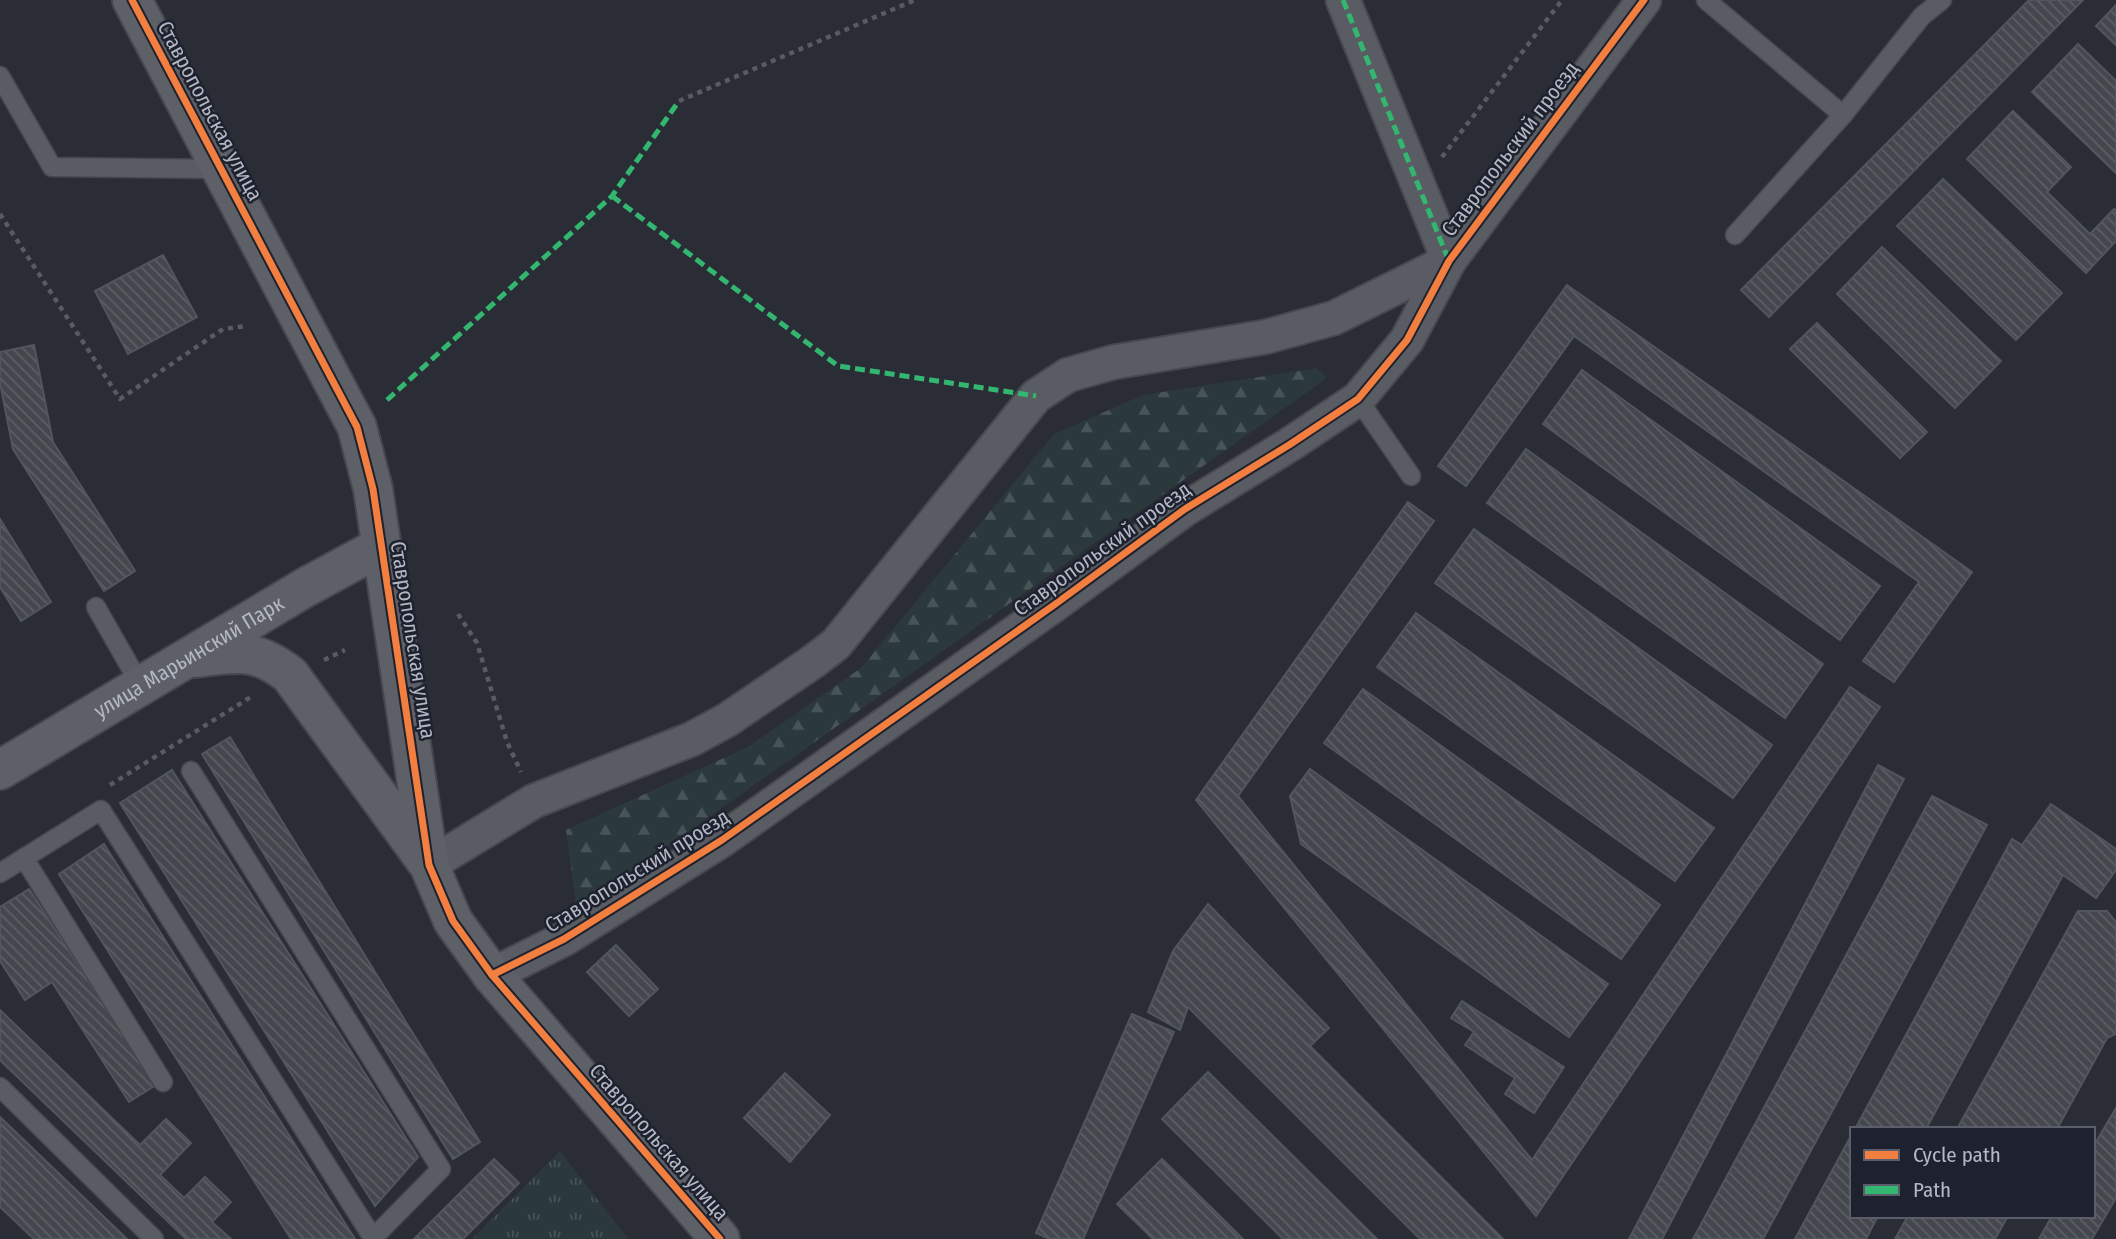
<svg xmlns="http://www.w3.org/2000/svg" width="2116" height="1239" font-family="'Fira Sans Condensed',sans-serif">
	<defs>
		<pattern id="grass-tufts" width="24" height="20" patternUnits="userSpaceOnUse" patternTransform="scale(1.75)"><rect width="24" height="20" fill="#2b393d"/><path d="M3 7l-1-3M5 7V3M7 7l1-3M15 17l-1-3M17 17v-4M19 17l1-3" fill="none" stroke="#475458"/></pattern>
		<pattern id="forest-firs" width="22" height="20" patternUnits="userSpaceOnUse" patternTransform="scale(1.75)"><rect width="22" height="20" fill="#2b393d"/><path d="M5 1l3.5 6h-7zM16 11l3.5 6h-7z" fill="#475458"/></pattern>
		<pattern id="building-back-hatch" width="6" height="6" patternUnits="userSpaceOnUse" patternTransform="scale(1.75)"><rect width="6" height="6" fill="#44474d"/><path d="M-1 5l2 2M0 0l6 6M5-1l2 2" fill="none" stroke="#5d5f65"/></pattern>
	</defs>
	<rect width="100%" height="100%" fill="#2a2d35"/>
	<!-- grass -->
	<path fill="url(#grass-tufts)" d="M560,1151l68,88h-156z"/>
	<!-- forest -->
	<path fill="url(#forest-firs)" d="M1317,368l10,10 -750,533 -11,-81 182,-83 113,-79 193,-234 89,-39z"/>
	<!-- building -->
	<g fill="url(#building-back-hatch)" stroke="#51555d" stroke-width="2">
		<path d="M2029,0h54l-314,317 -28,-27z"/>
		<path d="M2116,5v40l-20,-19z"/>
		<path d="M2078,44l38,37v92l-84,-81z"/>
		<path d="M2013,111l58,56 -24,25 43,42 24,-25 2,2v30l-30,32 -119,-114z"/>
		<path d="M1943,179l119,114 -46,47 -119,-114z"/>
		<path d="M1882,247l119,114 -46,47 -118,-114z"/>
		<path d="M163,255l34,62 -69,37 -33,-63z"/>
		<path d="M1567,285l405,287 -78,110 -31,-21 56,-79 -345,-246 -108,150 -28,-20z"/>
		<path d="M1817,323l110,109 -27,26 -110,-109z"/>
		<path d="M34,345l19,97 82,129 -31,20 -91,-142 -13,-66v-31z"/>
		<path d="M1582,370l298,216 -40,54 -297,-216z"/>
		<path d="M1526,449l297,215 -38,54 -298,-215z"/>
		<path d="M1408,502l26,19 -196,275 294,364 318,-473 30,20 -344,509 -340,-416z"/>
		<path d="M0,519l51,83 -30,19 -21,-34z"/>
		<path d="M1474,529l298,216 -39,53 -298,-215z"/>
		<path d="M1416,613l298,215 -39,53 -298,-214z"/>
		<path d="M1363,689l297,216 -39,54 -297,-216z"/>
		<path d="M230,737l250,405 -27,17 -251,-405z"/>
		<path d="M1878,765l26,14 -242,460h-33z"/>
		<path d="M1310,769l298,215 -39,53 -268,-193 -11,-48z"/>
		<path d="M172,770l246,387 -43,49 -255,-403z"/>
		<path d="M1932,796l55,29 -224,414h-70z"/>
		<path d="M2051,804l65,45v21l-20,28 -33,-23 -137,254h-71l157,-290 10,6z"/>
		<path d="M104,844l251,395h-64l-232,-365z"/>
		<path d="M29,889l127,196 -27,17 -77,-120 -27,18 -25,-39v-54z"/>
		<path d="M1208,904l121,124 -19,18 193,193h-83l-232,-232 -8,23 -32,-18 25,-61z"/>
		<path d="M2078,911h29l9,11v112l-9,4 -50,91h-100z"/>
		<path d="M616,945l42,44 -29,27 -42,-44z"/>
		<path d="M1462,1001l102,66 -30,46 -29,-19 10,-16 -50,-33 9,-13 -23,-14z"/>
		<path d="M0,1010l140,135 26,-26 25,24 -31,32 24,23 21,-21 26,25 -19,20 19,17h-45l-186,-179z"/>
		<path d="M1132,1014l42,18 -91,207h-33l-14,-6z"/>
		<path d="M1208,1072l169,167h-94l-121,-120z"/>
		<path d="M785,1073l45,42 -40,47 -46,-44z"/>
		<path d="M2116,1108v90l-24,41h-53l13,-23h41v-69z"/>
		<path d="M0,1117l127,122h-93l-34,-32z"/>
		<path d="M1852,1134v82h26l-12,23h-71z"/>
		<path d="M494,1159l25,24 -56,56h-49z"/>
		<path d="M1162,1159l81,80h-90l-36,-35z"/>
		<path d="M1908,1216h100l-13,23h-100z"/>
	</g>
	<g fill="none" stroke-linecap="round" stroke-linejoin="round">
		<!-- lane casing -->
		<g stroke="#46484e" stroke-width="21">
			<g id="lane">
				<path d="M1706,0l137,115"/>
				<path d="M0,76l52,91 169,2"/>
				<path d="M1735,235l108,-120 79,-99 20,-16"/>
				<path d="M1358,399l53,77"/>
				<path d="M96,607l45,79"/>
				<path d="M191,771l250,398 -69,70"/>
				<path d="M24,858l139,224"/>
				<path d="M0,873l101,-63 272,428"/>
				<path d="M0,1087l154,152"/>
			</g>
		</g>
		<!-- street casing -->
		<g stroke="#46484e" stroke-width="37">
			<g id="street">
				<path d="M1343,0l106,261"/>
				<path d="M429,865l105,-64 158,-62 35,-19 87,-59 22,-17 200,-248 32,-21 46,-13 151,-25 69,-19 115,-57"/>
				<path d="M492,975l72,-36 158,-99 332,-235 131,-96 104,-64 69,-46 49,-59 42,-79 195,-261"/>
			</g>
		</g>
		<!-- secondary casing -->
		<g stroke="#46484e" stroke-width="42">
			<g id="secondary">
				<path d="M132,0l225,427 16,62 56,376 24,56 39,54 228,264"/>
				<path d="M195,658c42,-5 59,-11 95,17l136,186"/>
				<path id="s1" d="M0,770l306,-183 74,-40"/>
			</g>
		</g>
		<!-- path -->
		<g stroke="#585b61" stroke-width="4.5" stroke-dasharray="5 5" stroke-linecap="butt">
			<path d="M679,101l236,-101"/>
			<path d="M1442,157l120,-157"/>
			<path d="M0,214l120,185 103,-70 23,-3"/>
			<path d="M458,614l19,29 30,99 14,30"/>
			<path d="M324,660l21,-10"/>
			<path d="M110,785l144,-90"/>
		</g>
		<!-- lane -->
		<use href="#lane" stroke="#5a5c63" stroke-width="18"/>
		<!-- street -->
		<use href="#street" stroke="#5a5c63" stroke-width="33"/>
		<!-- secondary -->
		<use href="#secondary" stroke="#5e6067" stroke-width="38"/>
		<!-- quiet -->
		<g stroke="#33b770" stroke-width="5" stroke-dasharray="10 5" stroke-linecap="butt">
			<path d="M1343,0l106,261"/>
			<path d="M612,196l226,170 198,30"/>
			<path d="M387,400l225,-204 67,-95"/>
		</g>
		<!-- cycleway casing -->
		<g stroke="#1e222e" stroke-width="11">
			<g id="cycleway">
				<path d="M132,0l225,427 16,62 56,376 24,56 39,54 228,264"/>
				<path d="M492,975l72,-36 158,-99 332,-235 131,-96 104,-64 69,-46 49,-59 42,-79 195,-261"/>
			</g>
		</g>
		<!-- cycleway -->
		<use href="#cycleway" stroke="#f27e40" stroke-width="7"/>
	</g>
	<g text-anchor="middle" stroke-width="5" stroke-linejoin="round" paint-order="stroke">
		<!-- street labels -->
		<g font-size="21" fill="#b4b8c5" stroke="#1e222e">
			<text transform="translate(210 111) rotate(62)" y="7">Ставропольская улица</text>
			<text transform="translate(1510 149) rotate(-53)" y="7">Ставропольский проезд</text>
			<text transform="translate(1102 549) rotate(-36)" y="7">Ставропольский проезд</text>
			<text transform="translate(413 640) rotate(81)" y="7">Ставропольская улица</text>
			<text dy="7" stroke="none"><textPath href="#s1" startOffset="220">улица Марьинский Парк</textPath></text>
			<text transform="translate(637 871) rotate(-32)" y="7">Ставропольский проезд</text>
			<text transform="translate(659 1142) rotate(49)" y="7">Ставропольская улица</text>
		</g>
	</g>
	<!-- legend -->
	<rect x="1850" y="1127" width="245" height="91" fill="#1e222e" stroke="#5a5e6a" stroke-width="2"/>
	<rect x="1864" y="1150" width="35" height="10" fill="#f27e40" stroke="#5a5e6a" stroke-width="2"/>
	<text x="1913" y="1162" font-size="21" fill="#b4b8c5">Cycle path</text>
	<rect x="1864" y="1185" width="35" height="10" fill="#33b770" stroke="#5a5e6a" stroke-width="2"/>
	<text x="1913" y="1197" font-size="21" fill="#b4b8c5">Path</text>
</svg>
